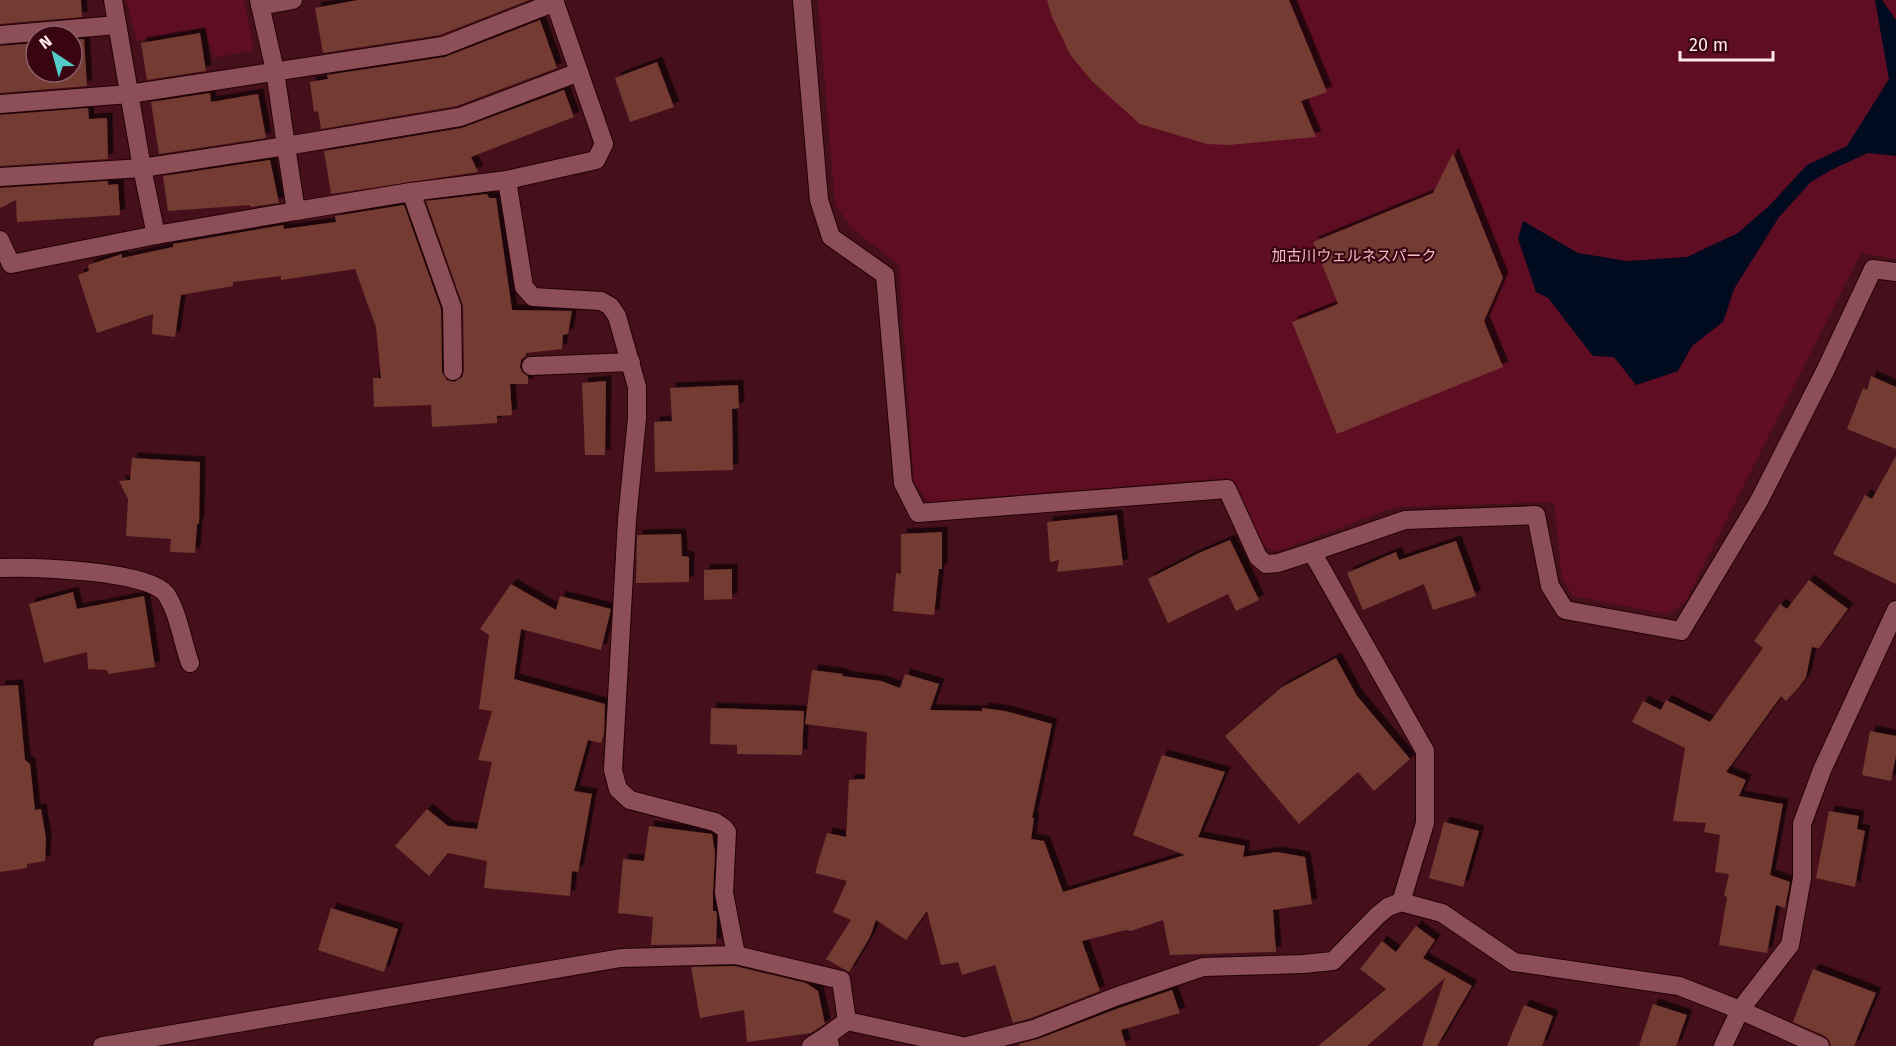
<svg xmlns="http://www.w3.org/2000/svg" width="1896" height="1046" font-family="'Fira Sans','Noto Sans JP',sans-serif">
	<defs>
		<filter id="shadow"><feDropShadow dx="5.5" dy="-5.5" stdDeviation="0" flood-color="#0009"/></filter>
	</defs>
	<rect width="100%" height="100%" fill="#45101b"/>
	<!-- green -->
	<g fill="#5e0d22">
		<path d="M126,0h118l10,50 -40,8 -10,-30 -67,13z"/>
		<path d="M818,0h1078v259l-35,-6 -176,349 -18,12 -94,-18 -11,-18 -8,-76 -159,5 -117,44 -21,-7 -29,-66 -300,24 -14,-19 -15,-218 -49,-38 -15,-23z"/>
	</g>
	<!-- water -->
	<path fill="#000b20" d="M1875,0h7l14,20v136l-28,-3 -37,17 -20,12 -32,35 -45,72 -11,33 -31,24 -14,25 -42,14 -22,-28 -21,-1 -45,-58 -12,-6 -18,-53 5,-18 55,32 49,8 60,-4 51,-24 32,-28 37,-40 40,-19 42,-67z"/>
	<!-- building -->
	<g fill="#733b30" filter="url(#shadow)">
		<path d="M0,0h81l1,17 -82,7z"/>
		<path d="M358,0h171l-89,35 -117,18 -8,-45z"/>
		<path d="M1047,0h242l38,92 -26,9 15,36 -87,8 -22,-1 -67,-20 -48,-43 -21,-25 -19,-39z"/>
		<path d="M540,20l17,48 -100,38 -136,23 -3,-18 -4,1 -4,-30 18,-3 -1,-4 118,-18z"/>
		<path d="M200,33l6,38 -59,9 -6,-37z"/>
		<path d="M84,39l3,47 -87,7v-47l36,-3v29h36v-32z"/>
		<path d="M657,62l17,45 -44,15 -15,-44z"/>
		<path d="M564,90l10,27 -103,40 7,15 -147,22 -7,-43 138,-23z"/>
		<path d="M210,93l1,9 47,-8 8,44 -107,16 -8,-52z"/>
		<path d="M88,108l1,11 18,-1 1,41 -108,7v-51z"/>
		<path d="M1453,153l50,125 -19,43 19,46 -166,67 -45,-112 46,-18 -25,-62 120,-49z"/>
		<path d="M270,160l9,43 -29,4v-2l-82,6 -5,-35z"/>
		<path d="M108,181v4l10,-1 2,31 -103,7 -1,-22 -16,8v-20z"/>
		<path d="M487,194l2,4h7l16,112 60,1 -4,23 -5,1 -1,14 -36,4v3l-5,4 -1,7 2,5 6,4v8h-18l2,31 -15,1v7l-65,4 -1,-22 -57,2 -1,-29h8l-5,-51 -21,-58 -74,11v-4l-48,6v4l-52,9 -6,42 -23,-3 1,-20 -56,19 -19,-58 11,-4 -1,-6 34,-11v4l51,-11v-3l110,-19 1,4 52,-7 -1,-6 69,-11 37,104 1,63 5,8 7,2 8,-5 2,-6 -1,-65 -37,-105z"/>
		<path d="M1871,376l25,11v62l-49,-20 16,-41 4,2z"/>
		<path d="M606,381l-1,74h-20l-3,-72z"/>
		<path d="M738,385l1,23 -7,1 1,61 -78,2 -1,-50 18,-1 -2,-33z"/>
		<path d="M1896,456v128l-63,-30 32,-59 7,4z"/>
		<path d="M132,458l68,4 -1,62h-2l-2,29 -25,-1 1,-13 -45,-3 2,-37 -9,-18 11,-1z"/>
		<path d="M1117,515l6,50 -66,7 2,-12 -9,2 -3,-40z"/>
		<path d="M942,532v37h-3l-5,46 -41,-4 3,-38 5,1v-40z"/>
		<path d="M681,534l1,22 7,1v25l-53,1 1,-48z"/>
		<path d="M1230,540l29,60 -23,11 -8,-17 -60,29 -20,-44 51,-26z"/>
		<path d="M1456,541l20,55 -43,14 -9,-26 -61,26 -16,-37 49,-21 3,8z"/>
		<path d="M732,569v30l-28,1v-30z"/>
		<path d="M1809,580l39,29 -29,39 -7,-1 -6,30 -7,10 -13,14 -5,-5 -55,76 20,8 -7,16 44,8 -13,71 20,7 -5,26 -9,-3 -9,48 -48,-8 8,-48 -3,-1 5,-22 -14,-2 5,-37 -16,-3 2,-9 -33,-2 12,-73 -53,-26 11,-21 18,9 5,-10 44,22 53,-74 -9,-7 26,-37 7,5z"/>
		<path d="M511,584l45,26 4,-14 51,13 -10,41 -80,-21 -7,50 91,25 -1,30 -3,9 -13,-3 -14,51 18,3 -14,78 -6,-1 -2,25 -86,-8 3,-27 -39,-8 -19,23 -34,-30 32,-37 21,17 29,3 15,-67 -14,-2 14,-49 -13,-2 10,-74 -9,-6z"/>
		<path d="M73,592l4,17 67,-13 11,71 -47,7 -1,-4 -19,-1 -1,-17 -43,11 -15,-59z"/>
		<path d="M1336,658l21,38 53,63 -36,32 -16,-19 -59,52 -74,-88 57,-49z"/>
		<path d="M812,670l31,4 -1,2 39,5 19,7 5,-14 34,10 -9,26 52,1v-3l23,3 47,13 -20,94h2l-3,21 13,2 19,51 122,-37 -52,-20 29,-80 63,17 -27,65 47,9 -2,11 34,-5 28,5 7,47 -39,6 3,42 -106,3 -7,-35 -32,11 -5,-1 -44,11 18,50 -69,27 -18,5 -18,-58 -33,10 -4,-13 -17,3 -14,-54 -21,29 -30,-20 -6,17 -21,35 -23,-13 25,-39 -18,-8 14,-31 -32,-8 12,-40 19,4 3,-57 16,-1 2,-47 -62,-8z"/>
		<path d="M18,685l7,75 5,4 5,46 6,-1 5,29 -1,23 -18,3v4l-27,4v-186z"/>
		<path d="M711,708l93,3 -2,44 -65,-1v-9l-27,-1z"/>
		<path d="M1870,731l26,5v19l-5,26 -29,-6z"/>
		<path d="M1829,811l30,5 -2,13 8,2 -10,56 -39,-9z"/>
		<path d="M1444,822l35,9 -16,56 -34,-9z"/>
		<path d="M649,826l63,8 3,19 -2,40v18h3l1,3 -1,30 -65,1 2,-28 -35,-4 5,-54 21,2z"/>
		<path d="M331,908l67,21 -14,43 -66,-22z"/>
		<path d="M1416,926l19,14 -12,18 49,28 -35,60h-15l23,-68 -78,68h-49l68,-57 -26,-20 22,-28 14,11z"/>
		<path d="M735,966l71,17 12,8 7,33 -14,9 -64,9 -3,-32 -44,8 -9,-51z"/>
		<path d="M1813,969l63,24 -22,53h-23l-2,-6 -4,-4 -32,-14z"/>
		<path d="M1172,990l8,23 -59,17 5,16h-106l-1,-2 19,-5 81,-31z"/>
		<path d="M1653,1004l34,11 -11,31h-37z"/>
		<path d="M1524,1005l29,11 -11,30h-35z"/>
	</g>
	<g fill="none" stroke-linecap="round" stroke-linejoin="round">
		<!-- minor casing -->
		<g stroke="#240107" stroke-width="20">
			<g id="minor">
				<path d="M113,0l29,168 14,67"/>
				<path d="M259,0l16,71 11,75 174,-29 119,-45"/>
				<path d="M802,0l17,200 12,37 54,38 18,208 15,30 309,-24 31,68 8,7 12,-1 34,-11 93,-32 131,-5 14,71 15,24 116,21 78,-130 67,-132 47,-100 23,3"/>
				<path d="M260,6l33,-6"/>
				<path d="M0,35l117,-10"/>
				<path d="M0,104l129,-10 314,-48 112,-44"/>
				<path d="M0,177l142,-9 144,-22 10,65 -140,24 -145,29 -11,-24"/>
				<path d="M507,180l17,107 9,10 68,4 9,5 7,10 20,71v31l-10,102 -14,250 5,19 12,11 85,22 9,6 3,4 -3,61 12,62"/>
				<path d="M411,192l41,115 1,64"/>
				<path d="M296,211l115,-19 96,-12 89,-20 8,-16 -50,-144"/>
				<path d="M531,366l100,-4"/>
				<path d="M1312,552l113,199v72l-24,79"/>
				<path d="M0,568c30,-1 149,2 166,26 13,20 16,47 24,69"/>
				<path d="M102,1046l519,-88 115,-3 105,25 6,41 115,25"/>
				<path d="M811,1046l17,-11"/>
				<path d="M830,1046l-2,-11 19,-14"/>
				<path d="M967,1046l67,-17 81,-32 88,-30 100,-3 30,-3 45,-46 10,-8 13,-5 41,11 72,49 165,24 61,24 80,36"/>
				<path d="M1723,1046l17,-36 50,-65 12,-67v-54l20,-54 74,-160"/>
			</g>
		</g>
		<!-- minor -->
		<use href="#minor" stroke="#8c4f57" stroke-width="18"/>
	</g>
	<g text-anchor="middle" stroke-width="4.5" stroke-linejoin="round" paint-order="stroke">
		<!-- park labels -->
		<g font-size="15" fill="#f4bec3" stroke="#3a0512">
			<text x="1354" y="261">加古川ウェルネスパーク</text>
		</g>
	</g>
	<!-- north arrow -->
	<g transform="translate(54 54) rotate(324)"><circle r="28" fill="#3a0512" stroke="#896068" stroke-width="1.5"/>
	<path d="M0-4.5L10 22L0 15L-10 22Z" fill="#53cdca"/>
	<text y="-9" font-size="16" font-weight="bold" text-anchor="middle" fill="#ffe8ea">N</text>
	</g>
	<!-- scale -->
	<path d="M1680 51v9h93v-9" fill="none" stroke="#ffe8ea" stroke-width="3"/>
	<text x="1689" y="51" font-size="18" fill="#ffe8ea" stroke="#3a0512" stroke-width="4.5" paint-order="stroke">20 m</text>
</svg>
